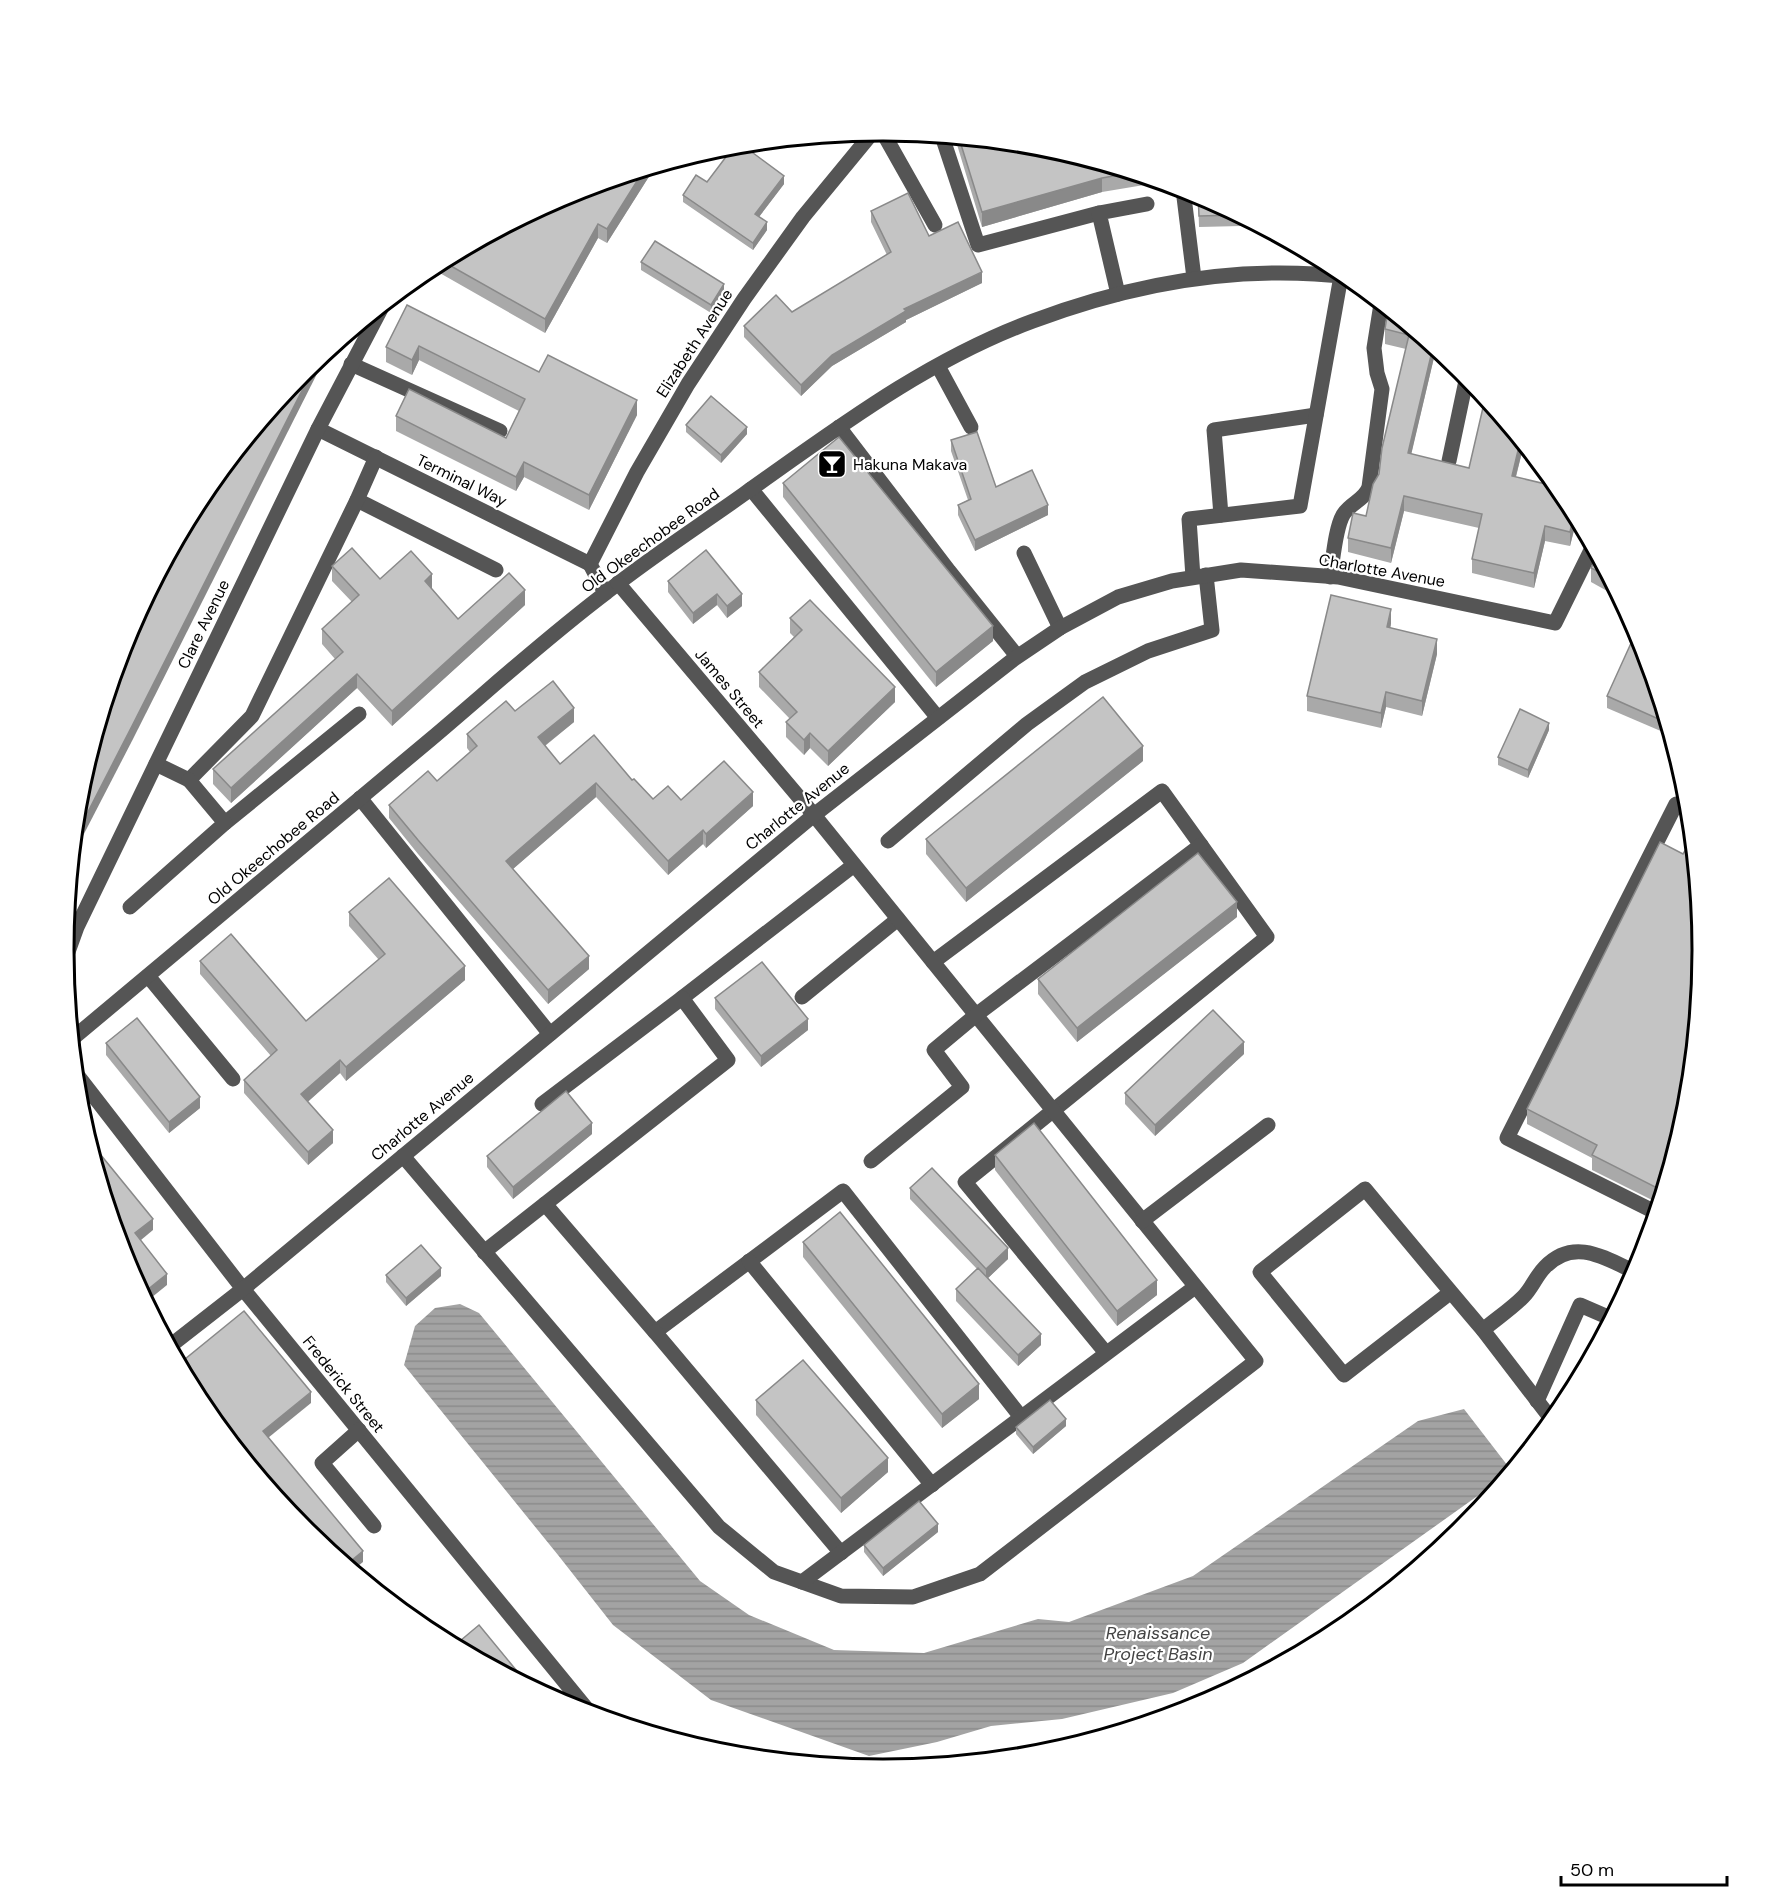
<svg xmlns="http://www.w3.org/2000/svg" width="1765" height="1900" font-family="'DM Sans',sans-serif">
	<defs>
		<pattern id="water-rules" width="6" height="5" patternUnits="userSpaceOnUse" patternTransform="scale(1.5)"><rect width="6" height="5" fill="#a3a3a3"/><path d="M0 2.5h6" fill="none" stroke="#8b8b8b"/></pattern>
	</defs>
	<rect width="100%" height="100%" fill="#fff"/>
	<!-- water -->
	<path fill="url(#water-rules)" d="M460,1304l19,9 221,268 49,34 85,35 90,3 114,-34 31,3 124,-46 225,-155 46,-12 47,61 -4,5 -264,188 -70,30 -111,26 -71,7 -54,16 -68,14 -158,-56 -98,-75 -55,-70 -154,-190 11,-39 20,-18z"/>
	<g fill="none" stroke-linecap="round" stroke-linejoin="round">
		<!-- minor -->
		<g stroke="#555" stroke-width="15">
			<path d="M882,131l53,94"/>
			<path d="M942,136l36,109 121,-32"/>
			<path d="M1183,189l11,89"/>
			<path d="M1118,294l-19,-81 48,-9"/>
			<path d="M351,364l149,67"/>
			<path d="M938,366l33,61"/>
			<path d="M839,427l110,144 68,85"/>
			<path d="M318,429l272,135"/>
			<path d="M1449,461l18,-85"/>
			<path d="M751,489l187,229"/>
			<path d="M357,500l139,70"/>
			<path d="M1221,515l-7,-85 102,-15"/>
			<path d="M1024,553l36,75"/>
			<path d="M1193,577l-4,-58 111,-13 41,-230"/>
			<path d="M1330,577c3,-16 5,-48 13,-62 7,-12 22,-15 26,-28l13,-98 -5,-16 -3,-25 7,-44"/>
			<path d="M605,593l-15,-29 47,-92 51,-88 56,-85 59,-82 70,-85"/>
			<path d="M156,764l33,16 63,-64 105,-216 19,-43"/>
			<path d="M360,798l190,236"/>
			<path d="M225,823l134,-109"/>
			<path d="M888,841l139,-117 58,-42 63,-31 64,-21 -6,-55"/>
			<path d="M130,907l95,-84 -36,-43"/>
			<path d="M933,962l229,-171 105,146 -302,245 141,171"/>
			<path d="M64,963l13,-36 241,-498 65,-124"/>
			<path d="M148,976l85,103"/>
			<path d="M802,997l96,-78"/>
			<path d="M682,998l172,-133"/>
			<path d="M72,1039c120,-100 239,-200 359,-300 58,-49 115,-101 176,-147 44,-35 92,-66 137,-98 92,-65 183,-134 289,-173 101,-38 208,-57 316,-44"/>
			<path d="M75,1072l168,217 348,425"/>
			<path d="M403,1156l316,371 55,45 67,24 72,1 67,-23 276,-213 -442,-546 -196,-232"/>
			<path d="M871,1161l91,-74 -28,-37 42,-35 225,-170"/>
			<path d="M545,1204l110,128 188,-141 178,226"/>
			<path d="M1655,1212l-148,-74 169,-334 12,6"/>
			<path d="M1142,1221l126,-96"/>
			<path d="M484,1252l244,-192 -46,-62 -140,106"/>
			<path d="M749,1261l183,224"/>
			<path d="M1451,1292l-107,83 -84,-103 105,-83c39,47 78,94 118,141"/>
			<path d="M655,1332l186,221"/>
			<path d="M170,1346l73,-57 571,-474 200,-156 46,-31 58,-31 54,-16 69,-11 97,7 217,46 37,-75"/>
			<path d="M1537,1401l43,-96 30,13"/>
			<path d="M1552,1420l-69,-90c13,-11 28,-21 40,-33 9,-9 13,-21 22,-30 29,-30 60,-9 90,5"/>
			<path d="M359,1430l-37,33 52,63"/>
			<path d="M802,1582l393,-295"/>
		</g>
	</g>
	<!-- wall -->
	<g fill="#a9a9a9">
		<path d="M955,138l88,8 113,35v2l-54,9 -120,35z"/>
		<path d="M655,167l-48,76 -9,-5 -53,95 -107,-61v-9l131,-70z"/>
		<path d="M707,182l77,2 -25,33 8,13 -14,20 -70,-48v-7z"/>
		<path d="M1198,194l43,23v9l-42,1z"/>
		<path d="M871,211l58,25 53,47 -76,37v2l-74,44 -31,30 -57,-59v-11l48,-14 95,-57 -16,-33z"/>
		<path d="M641,262l83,29 -13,22 -70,-43z"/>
		<path d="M407,305l132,67 98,43 -48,95 -65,-33 -8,14 -120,-60v-15l110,22 13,-27 -100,-51 -7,15 -26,-13v-15z"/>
		<path d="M1388,310l48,39 -25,105 58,14 16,-69 46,55 -9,-2 -6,25 48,18 13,23 -7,28 -25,-5 -11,47 -62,-15v-14l7,-31 -75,-17 -13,52 -43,-11v-14l18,-22 13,-42 27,-125 -21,-5v-15z"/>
		<path d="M686,425l61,9 -26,29 -35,-31z"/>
		<path d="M951,440l45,47 52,28 -73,36 -17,-36v-10l10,-5 -17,-49z"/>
		<path d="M783,483l210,158 -57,46 -153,-190z"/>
		<path d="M706,550l36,56 -15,12 -10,-13 -24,19 -25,-32v-11z"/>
		<path d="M1597,556l21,41 -27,-15v-14z"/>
		<path d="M332,566l48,13 52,10 26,30 67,-14 -133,121 -35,-38 -126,115 -18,-19v-15l122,-110 -13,-15v-15l30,-27 -20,-21z"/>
		<path d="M790,618l105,84 -67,64 -18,-18 -6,7 -18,-18v-15l4,-3 -31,-32v-15l35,-35 -4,-4z"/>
		<path d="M1391,624l-1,4 47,26 -15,62 -36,-9 -5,21 -74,-17v-15z"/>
		<path d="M1642,646l24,79 -3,7 -56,-24v-12z"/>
		<path d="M515,711l59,11 -29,24 15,18 72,16 21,19 28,1 72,6 -47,42 -3,-4 -35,31 -72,-78 -83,72 76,100 -41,35 -130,-150 -29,-36v-13l48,-24 33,-29 -3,-4v-14z"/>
		<path d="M1549,730l-21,48 -30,-13v-8z"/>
		<path d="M1143,761l-177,141 -40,-48v-15z"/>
		<path d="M1683,854l3,256 -28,93 -66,-33v-12l-65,-34v-15z"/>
		<path d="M349,912l116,68 -119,101 -6,-8 -33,29 26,41 -25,22 -64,-72v-13l27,-24 -71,-82v-13l106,60 73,-61 -30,-34z"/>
		<path d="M1237,917l-160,125 -39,-48v-15z"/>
		<path d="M715,998l93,32 -47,37 -46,-58z"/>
		<path d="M106,1043l94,65 -31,25 -63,-78z"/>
		<path d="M1244,1054l-89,82 -30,-32v-11z"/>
		<path d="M592,1134l-79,65 -26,-32v-11z"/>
		<path d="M995,1155l162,140 -40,31 -122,-156z"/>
		<path d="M910,1188l98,71 -20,19 53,67 -23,21 -62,-65v-12l21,-20 -67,-70z"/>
		<path d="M803,1242l176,157 -37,29 -139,-171z"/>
		<path d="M386,1275l55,1 -35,30 -20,-24z"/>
		<path d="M756,1400l132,72 -47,41 -85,-98z"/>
		<path d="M1066,1426l-33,28 -17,-20v-7z"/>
		<path d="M938,1532l-55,44 -19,-24v-7z"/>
	</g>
	<!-- shaded-wall -->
	<g fill="#898989">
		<path d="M655,167l-48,76v-14l37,-59z"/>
		<path d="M784,176v8l-29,38v-8z"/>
		<path d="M1102,178v14l-120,35v-15z"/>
		<path d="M767,222v8l-14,20v-7z"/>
		<path d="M598,224v14l-53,95v-14z"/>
		<path d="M982,272v11l-76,37v2l-74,44 -31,30v-11l31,-30 72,-46z"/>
		<path d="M724,284v7l-13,22v-8z"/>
		<path d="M419,346v14l-7,15v-15z"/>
		<path d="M1433,347l3,2 -28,119v-15z"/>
		<path d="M330,348l-197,391 -61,118 2,-18 244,-480z"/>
		<path d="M637,400v15l-48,95v-15z"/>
		<path d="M747,427v7l-26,29v-8z"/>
		<path d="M1520,442l2,1v9l-10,39v-15z"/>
		<path d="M524,462v15l-8,14v-14z"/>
		<path d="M1404,496v15l-13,52v-15z"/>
		<path d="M1048,505v10l-73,36v-11z"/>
		<path d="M1574,514l3,4 -7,28v-14z"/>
		<path d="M1545,526v15l-11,47v-15z"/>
		<path d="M432,574v15l-7,-8z"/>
		<path d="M525,590v15l-133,121v-15z"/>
		<path d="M717,594v11l-24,19v-11z"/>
		<path d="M742,594v12l-15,12v-12z"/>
		<path d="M1391,609v15l-4,18v-15z"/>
		<path d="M993,626v15l-57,46v-15z"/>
		<path d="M1437,639v15l-15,62v-15z"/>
		<path d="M357,674v14l-126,115v-15z"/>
		<path d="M895,687v15l-67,64v-15z"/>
		<path d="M1386,692v15l-5,21v-15z"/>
		<path d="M574,708v14l-36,29v-14z"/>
		<path d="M1664,718l2,7 -3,7v-11z"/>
		<path d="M1549,723v7l-21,48v-8z"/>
		<path d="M810,733v15l-6,7v-15z"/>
		<path d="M1143,746v15l-177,141v-14z"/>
		<path d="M596,783v14l-90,78v-14z"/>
		<path d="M753,792v14l-47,42v-14z"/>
		<path d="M703,830v14l-35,31v-14z"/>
		<path d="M1237,902v15l-160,125v-14z"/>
		<path d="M589,956v13l-41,35v-14z"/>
		<path d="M465,966v14l-119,101v-14z"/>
		<path d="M808,1019v11l-47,37v-11z"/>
		<path d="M1244,1042v12l-89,82v-11z"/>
		<path d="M340,1060v13l-39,35v-14z"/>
		<path d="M200,1097v11l-31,25v-11z"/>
		<path d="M592,1123v11l-79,65v-12z"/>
		<path d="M333,1130v13l-25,22v-13z"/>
		<path d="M153,1219v11l-18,15v-12z"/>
		<path d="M1008,1248v11l-22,21v-11z"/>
		<path d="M441,1268v8l-35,30v-8z"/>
		<path d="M167,1274v11l-21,17 -4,-8z"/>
		<path d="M1157,1280v15l-40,31v-15z"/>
		<path d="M1041,1334v11l-23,21v-11z"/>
		<path d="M979,1384v15l-37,29v-14z"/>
		<path d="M311,1392v11l-48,39v-11z"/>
		<path d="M1066,1419v7l-33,28v-7z"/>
		<path d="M888,1458v14l-47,41v-15z"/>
		<path d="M938,1524v8l-55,44v-8z"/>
		<path d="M363,1551v11l-10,8 -7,-5z"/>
	</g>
	<!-- building -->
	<g fill="#c4c4c4" stroke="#898989" stroke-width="1.5">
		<path d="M959,138l84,8 87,27 -28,5 -120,34z"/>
		<path d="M741,144l43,32 -29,38 12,8 -14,21 -70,-48 13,-20 11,7 28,-37z"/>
		<path d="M644,170l-37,59 -9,-5 -53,95 -103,-58 127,-68z"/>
		<path d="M908,193l21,43 29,-14 24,50 -78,37 2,2 -74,44 -31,30 -57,-59 32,-31 16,17 99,-60 -20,-41z"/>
		<path d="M1198,194l39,21 -38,1z"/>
		<path d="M655,241l69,43 -13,21 -70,-43z"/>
		<path d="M407,305l132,67 9,-17 89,45 -48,95 -65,-33 -8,15 -120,-61 13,-27 97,49 19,-39 -106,-53 -7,14 -26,-13z"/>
		<path d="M1388,310l45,37 -25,106 61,15 16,-69 35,43 -8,34 46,11 6,8 10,19 -4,18 -25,-6 -11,47 -62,-14 10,-45 -78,-18 -13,52 -43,-10 5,-25 13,3 7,-32 6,-10 3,-26 27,-113 -24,-6z"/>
		<path d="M318,359l-185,365 -59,115 5,-49 47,-154 75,-142 102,-124z"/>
		<path d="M711,396l36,31 -26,28 -35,-30z"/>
		<path d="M977,432l19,55 36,-17 16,35 -73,35 -17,-35 13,-6 -20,-59z"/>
		<path d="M839,437l154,189 -57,46 -153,-189z"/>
		<path d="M352,548l28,31 31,-28 21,23 -7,7 33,38 51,-46 16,17 -133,121 -35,-37 -126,114 -18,-19 130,-117 -21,-23 37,-34 -27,-29z"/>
		<path d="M706,550l36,44 -15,12 -10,-12 -24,19 -25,-32z"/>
		<path d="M1597,556l10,20 -16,-8z"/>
		<path d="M1331,595l60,14 -4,18 50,12 -15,62 -36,-9 -5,21 -74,-17z"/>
		<path d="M810,600l85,87 -67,64 -18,-18 -6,7 -18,-18 11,-10 -38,-40 43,-42 -12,-12z"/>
		<path d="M1632,641l10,5 22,72 -1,3 -56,-25z"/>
		<path d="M553,681l21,27 -36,29 22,27 34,-29 38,45 2,-1 19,20 15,-13 13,14 43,-39 29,31 -47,42 -3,-4 -35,31 -72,-78 -90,78 83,95 -41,34 -130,-150 -29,-35 39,-34 9,10 40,-35 -10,-12 39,-33 9,10z"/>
		<path d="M1103,697l40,49 -177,142 -40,-49z"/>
		<path d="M1520,709l29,14 -21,47 -30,-13z"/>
		<path d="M1691,841l11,109 -16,160 -25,80 -69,-35 5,-10 -70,-36 133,-267 23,12z"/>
		<path d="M1198,853l39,49 -160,126 -39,-49z"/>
		<path d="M389,878l76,88 -119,101 -6,-7 -39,34 32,36 -25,22 -64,-72 33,-30 -77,-89 31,-27 75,87 79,-67 -36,-42z"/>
		<path d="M762,962l46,57 -47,37 -46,-58z"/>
		<path d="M1213,1010l31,32 -89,83 -30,-32z"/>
		<path d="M137,1018l63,79 -31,25 -63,-79z"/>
		<path d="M566,1091l26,32 -79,64 -26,-31z"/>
		<path d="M1034,1123l123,157 -40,31 -122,-156z"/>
		<path d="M87,1138l66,81 -18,14 32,41 -25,20 -17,-31z"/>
		<path d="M932,1168l76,80 -22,21 -76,-81z"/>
		<path d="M840,1212l139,172 -37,30 -139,-172z"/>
		<path d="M421,1245l20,23 -35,30 -20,-23z"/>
		<path d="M978,1268l63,66 -23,21 -62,-66z"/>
		<path d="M244,1311l67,81 -48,39 100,120 -17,14 -43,-36 -102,-124 -22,-41z"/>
		<path d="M803,1360l85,98 -47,40 -85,-98z"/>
		<path d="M1050,1400l16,19 -33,28 -17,-20z"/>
		<path d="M919,1501l19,23 -55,44 -19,-23z"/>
		<path d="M479,1625l51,62 -76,-41z"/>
	</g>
	<!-- icons -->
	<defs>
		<g id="bar-square" transform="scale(1.5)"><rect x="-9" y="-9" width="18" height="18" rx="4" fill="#000" stroke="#fff"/><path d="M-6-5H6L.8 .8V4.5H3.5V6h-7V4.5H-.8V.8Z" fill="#fff"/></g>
	</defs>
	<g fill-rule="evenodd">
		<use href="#bar-square" x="832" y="464"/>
	</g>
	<g text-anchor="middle" stroke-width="4.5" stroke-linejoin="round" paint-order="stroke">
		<!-- street labels -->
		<g font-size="16" fill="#000" stroke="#fff">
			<text transform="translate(694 343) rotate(-57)" y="6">Elizabeth Avenue</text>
			<text transform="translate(462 480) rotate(26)" y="6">Terminal Way</text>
			<text transform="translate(650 540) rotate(-36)" y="6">Old Okeechobee Road</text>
			<text transform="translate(1382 570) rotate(10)" y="6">Charlotte Avenue</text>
			<text transform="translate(203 624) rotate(-64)" y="6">Clare Avenue</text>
			<text transform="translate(730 688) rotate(50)" y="6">James Street</text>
			<text transform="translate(797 806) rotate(-39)" y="6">Charlotte Avenue</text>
			<text transform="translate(273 848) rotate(-40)" y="6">Old Okeechobee Road</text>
			<text transform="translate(422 1116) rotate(-40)" y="6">Charlotte Avenue</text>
			<text transform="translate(344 1384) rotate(51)" y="6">Frederick Street</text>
		</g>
		<!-- poi labels -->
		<g font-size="16" fill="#000" stroke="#fff" text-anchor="start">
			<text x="853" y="470">Hakuna Makava</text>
		</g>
		<!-- water labels -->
		<g font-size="18" font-style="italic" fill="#444" stroke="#fff">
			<text x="1158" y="1639">Renaissance<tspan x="1158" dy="21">Project Basin</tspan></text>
		</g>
	</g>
	<!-- crop -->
	<path d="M0 0H1765V1900H0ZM74 950a809 809 0 1 1 1618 0a809 809 0 1 1-1618 0Z" fill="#fff" fill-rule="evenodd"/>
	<path fill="none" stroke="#000" stroke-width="3" d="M74 950a809 809 0 1 1 1618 0a809 809 0 1 1-1618 0Z"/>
	<!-- scale -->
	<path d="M1561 1876v9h166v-9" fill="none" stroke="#000000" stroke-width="3"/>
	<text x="1570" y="1876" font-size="18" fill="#000000" stroke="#ffffff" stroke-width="4.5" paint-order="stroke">50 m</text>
</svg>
